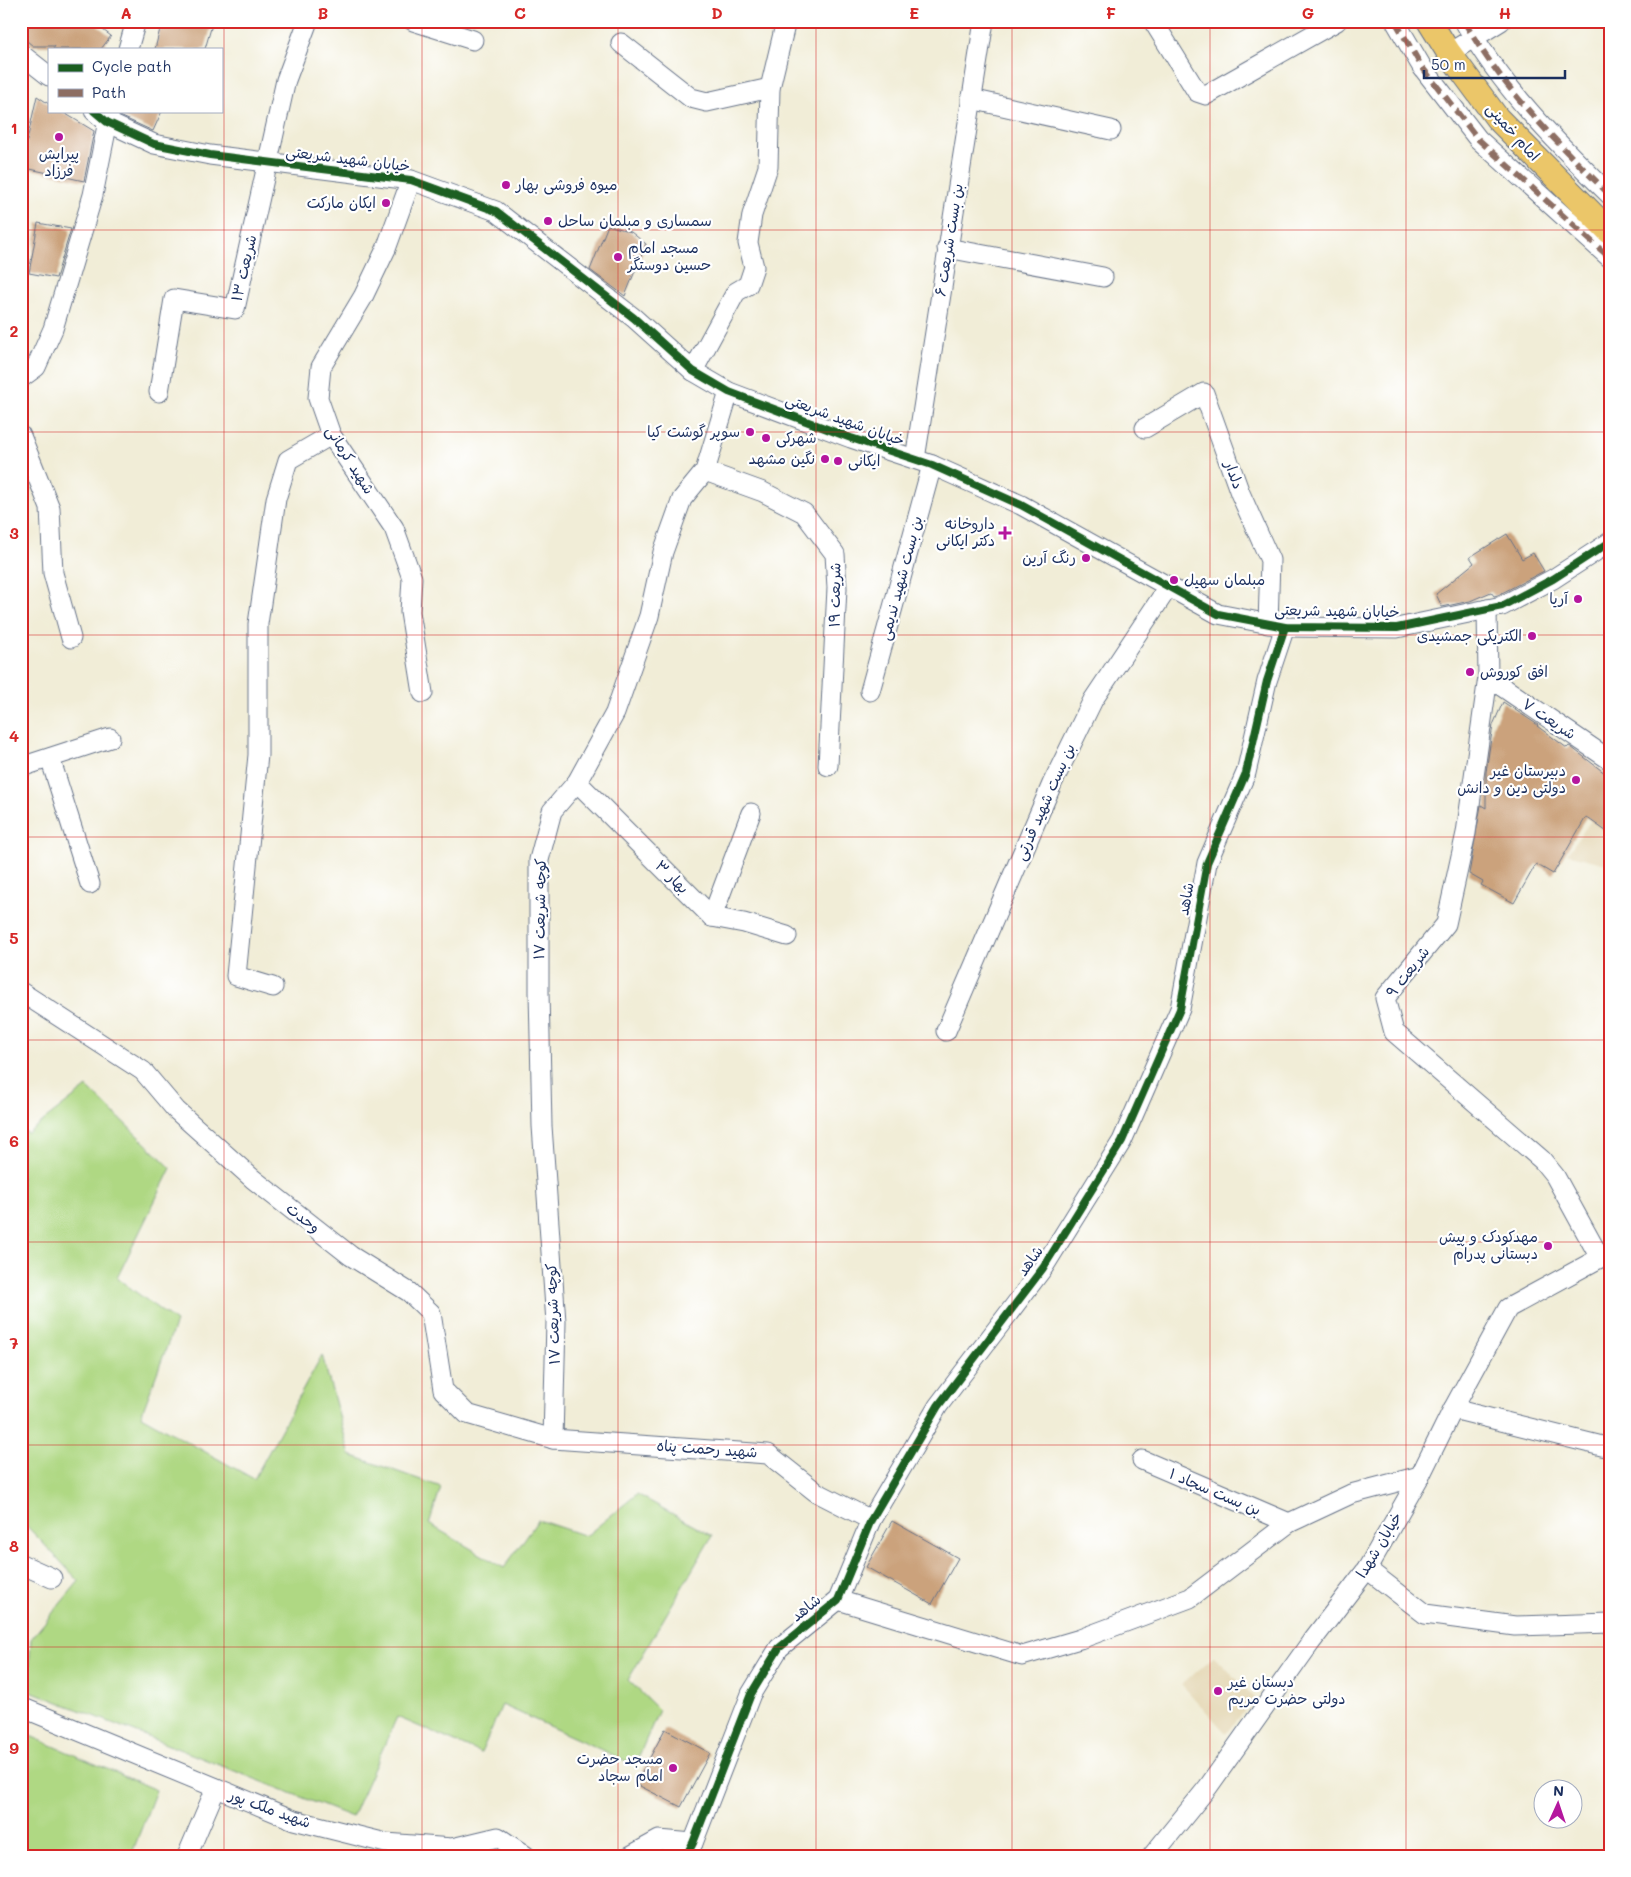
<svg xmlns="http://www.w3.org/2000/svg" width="1631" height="1877" font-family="Mali,'Playpen Sans Arabic',sans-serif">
	<rect width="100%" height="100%" fill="#fff"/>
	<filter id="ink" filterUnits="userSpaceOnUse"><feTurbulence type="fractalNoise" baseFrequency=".02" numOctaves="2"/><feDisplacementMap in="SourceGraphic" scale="10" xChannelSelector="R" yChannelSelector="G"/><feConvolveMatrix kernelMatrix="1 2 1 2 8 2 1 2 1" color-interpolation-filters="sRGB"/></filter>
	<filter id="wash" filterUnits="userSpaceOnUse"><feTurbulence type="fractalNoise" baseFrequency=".0096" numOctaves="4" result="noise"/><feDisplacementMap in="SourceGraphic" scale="20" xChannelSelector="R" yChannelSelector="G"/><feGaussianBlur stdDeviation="1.12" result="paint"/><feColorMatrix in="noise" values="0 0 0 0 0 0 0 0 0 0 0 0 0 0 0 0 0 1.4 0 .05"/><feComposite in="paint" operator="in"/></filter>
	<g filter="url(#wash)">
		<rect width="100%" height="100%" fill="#f1edd7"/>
		<!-- built -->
		<g fill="#e6daba">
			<path d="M1610,794v71l-43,-11z"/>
			<path d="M1214,1656l41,42 -29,35 -44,-48z"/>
		</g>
		<!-- green -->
		<g fill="#afd883" stroke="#658470">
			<path d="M87,1087l84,81 -54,110 59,44 -35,94 113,63 68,-124 28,100 91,32 -12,37 75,44 34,-48 48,16 51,-42 75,42 -84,144 31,30 -24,55 -133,-60 -21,48 -84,-36 -45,100 -324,-127 3,-51 48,-58 -58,-61v-390l7,3z"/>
			<path d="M21,1732l135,58 -25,66h-110z"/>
		</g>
		<g id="blocks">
			<!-- building -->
			<g fill="#cba27b">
				<path d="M21,21h70l20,15 -10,13h-48l2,-3h-22l-12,-10z"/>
				<path d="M162,21h51l-8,28h-50z"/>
				<path d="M37,96l12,8v7h12l33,20 -10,50 -63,-14z"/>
				<path d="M121,111h41l-9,20 -33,-15z"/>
				<path d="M38,223l33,6 -15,49 -27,-5z"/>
				<path d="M608,225l23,7 15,12 -21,52 -35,-26z"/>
				<path d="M1507,534l15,25 11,-6 11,18 -46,24 -4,1 -3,-4 -21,9 -28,6 -6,-13 38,-31 -4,-6z"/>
				<path d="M1503,702l35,23 -1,1 30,22 2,-2 2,1 39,30v57l-24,-17 -33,57 -17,-10 -22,39 -33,-18 2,-3 -14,-8 12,-69 5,3v-36l7,-47z"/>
				<path d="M892,1521l66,37 -26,46 -66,-37z"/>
				<path d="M665,1729l45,24 -29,54 -45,-23z"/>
			</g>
		</g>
	</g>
	<g filter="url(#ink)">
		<use href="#blocks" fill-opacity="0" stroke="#667288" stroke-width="1"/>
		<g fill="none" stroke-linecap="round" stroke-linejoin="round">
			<!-- minor casing -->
			<g stroke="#667288" stroke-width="21">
				<g id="minor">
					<path d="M413,21l60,19"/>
					<path d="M1153,21l44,71 9,3 131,-74"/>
					<path d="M1395,21l27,46 56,72 132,119"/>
					<path d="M1464,21c38,67 92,121 146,174"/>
					<path d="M621,43l70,55 16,4 63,-14"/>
					<path d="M128,49l8,-28"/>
					<path d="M1449,53l52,-32"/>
					<path d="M21,54l28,22"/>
					<path d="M971,99l140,31"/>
					<path d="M94,111l13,11 47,22 56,11 201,25 85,31 138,107 59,53 36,21 122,46 81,27 89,40 197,109 67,13 112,1 105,-22 51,-27 57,-37"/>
					<path d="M411,180l-25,69 -23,48 -42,70 -3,31 13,37 63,93 18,50 -2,34 13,81"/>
					<path d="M947,248l156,29"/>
					<path d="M693,371l43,-79 12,-7 6,-18 -6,-24 4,-28 16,-48 2,-79 16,-67"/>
					<path d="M21,378l15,-11 17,-38 40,-134 17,-84"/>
					<path d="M159,392l15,-93 61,10 51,-229 22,-59"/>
					<path d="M1145,428l59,-35 36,100 30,67 -2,64"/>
					<path d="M21,436l29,72 3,65 18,65"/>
					<path d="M915,459l69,-438"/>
					<path d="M705,471l58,21 41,21 31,41 2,34 -9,178"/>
					<path d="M1487,609l1,68 -22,156 -20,91 -61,74 9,34 148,128 13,16 45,82"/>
					<path d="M1488,677l122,83"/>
					<path d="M870,691l62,-226"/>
					<path d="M50,758l40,126"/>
					<path d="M21,767l89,-29"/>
					<path d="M577,782l135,135 32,6 43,13"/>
					<path d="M712,917l39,-104"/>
					<path d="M273,987l-37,-11 22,-221v-131l18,-125 12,-39 43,-25"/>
					<path d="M21,992l122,79 33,39 77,69 98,77 58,36 22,21 12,77 24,24 86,25 215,15 48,38 55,28"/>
					<path d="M946,1031l106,-247 41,-84 76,-114"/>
					<path d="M1453,1409l157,39"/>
					<path d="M553,1439l3,-117 -14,-196 -3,-134v-132l13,-49 25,-29 38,-69 34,-97 14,-64 19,-53 23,-28 24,-79"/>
					<path d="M1142,1460l147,63"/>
					<path d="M21,1564l31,14"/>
					<path d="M1367,1569l58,45 90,12 95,-3"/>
					<path d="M838,1600l184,56 58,-17 110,-41 99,-75 62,-29 69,-18"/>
					<path d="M21,1707l273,113 92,23 66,5 46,-11 28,19"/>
					<path d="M187,1856l29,-68"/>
					<path d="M630,1856l29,-16 34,3"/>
					<path d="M686,1856l7,-13 58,-149 28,-46 59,-48 33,-80 67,-114 105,-138 79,-127 58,-132 27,-146 39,-90 21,-92 18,-54"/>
					<path d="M1152,1856l56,-69 103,-145 56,-73 53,-93 33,-67 55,-101 92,-50 10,-4"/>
				</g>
			</g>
			<!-- major casing -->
			<g stroke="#667288" stroke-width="26">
				<path id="major" d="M1429,21l20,32 48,65 113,114"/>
			</g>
			<!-- minor -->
			<use href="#minor" stroke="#fff" stroke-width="19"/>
			<!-- major -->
			<use href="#major" stroke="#ebc669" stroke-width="24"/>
			<!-- quiet -->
			<g stroke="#8d6e63" stroke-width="6" stroke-dasharray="12 6" stroke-linecap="butt">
				<path d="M1395,21l27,46 56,72 132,119"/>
				<path d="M1464,21c38,67 92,121 146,174"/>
			</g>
			<!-- cycleway casing -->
			<g stroke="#fff" stroke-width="11">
				<g id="cycleway">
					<path d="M94,111l13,11 47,22 56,11 201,25 85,31 138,107 59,53 36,21 122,46 81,27 89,40 197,109 67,13 112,1 105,-22 51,-27 57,-37"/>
					<path d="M686,1856l7,-13 58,-149 28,-46 59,-48 33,-80 67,-114 105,-138 79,-127 58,-132 27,-146 39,-90 21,-92 18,-54"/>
				</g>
			</g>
			<!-- cycleway -->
			<use href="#cycleway" stroke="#1b5e20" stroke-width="8"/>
		</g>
	</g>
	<!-- grid -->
	<path fill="none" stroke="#d62828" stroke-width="1" stroke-opacity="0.55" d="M224,21v1835M422,21v1835M618,21v1835M816,21v1835M1012,21v1835M1210,21v1835M1406,21v1835M21,230h1589M21,432h1589M21,635h1589M21,837h1589M21,1040h1589M21,1242h1589M21,1445h1589M21,1647h1589"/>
	<!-- markers -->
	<g fill="#b5179e" stroke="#fff" stroke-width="2">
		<circle cx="59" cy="137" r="5"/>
		<circle cx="506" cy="185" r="5"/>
		<circle cx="386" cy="203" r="5"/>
		<circle cx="548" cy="221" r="5"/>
		<circle cx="618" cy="257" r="5"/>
		<circle cx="750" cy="432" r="5"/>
		<circle cx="766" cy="438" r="5"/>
		<circle cx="825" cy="459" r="5"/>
		<circle cx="838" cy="461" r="5"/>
		<path d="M1002.5 525.5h5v5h5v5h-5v5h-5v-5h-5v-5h5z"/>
		<circle cx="1086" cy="558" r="5"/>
		<circle cx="1174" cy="580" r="5"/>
		<circle cx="1578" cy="599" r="5"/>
		<circle cx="1532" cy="636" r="5"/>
		<circle cx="1470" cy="672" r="5"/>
		<circle cx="1576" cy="780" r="5"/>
		<circle cx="1548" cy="1246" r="5"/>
		<circle cx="1218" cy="1691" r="5"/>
		<circle cx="673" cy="1768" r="5"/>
	</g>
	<g text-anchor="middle" stroke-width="4.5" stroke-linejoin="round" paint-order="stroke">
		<!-- street labels -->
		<g font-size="15" fill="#1b2f5e" stroke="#fff">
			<text transform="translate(1513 132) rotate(48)" y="5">امام خمینی</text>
			<text transform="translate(348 159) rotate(7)" y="5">خیابان شهید شریعتی</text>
			<text transform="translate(949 240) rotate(-81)" y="5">بن بست شریعت ۶</text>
			<text transform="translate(244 268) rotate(-77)" y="5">شریعت ۱۳</text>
			<text transform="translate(845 420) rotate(20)" y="5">خیابان شهید شریعتی</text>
			<text transform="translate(350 460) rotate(58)" y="5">شهید کرمانی</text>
			<text transform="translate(1234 475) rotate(70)" y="5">دلدار</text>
			<text transform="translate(901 578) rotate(-75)" y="5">بن بست شهید ندیمی</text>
			<text transform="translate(835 595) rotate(-89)" y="5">شریعت ۱۹</text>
			<text transform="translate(1337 611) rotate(1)" y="5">خیابان شهید شریعتی</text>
			<text transform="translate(1549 719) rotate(34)" y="5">شریعت ۷</text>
			<text transform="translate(1045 802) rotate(-66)" y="5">بن بست شهید قدرتی</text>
			<text transform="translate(672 877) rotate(45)" y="5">بهار ۳</text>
			<text transform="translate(1186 899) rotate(-80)" y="5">شاهد</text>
			<text transform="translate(540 909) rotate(-89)" y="5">کوچه شریعت ۱۷</text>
			<text transform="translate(1408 972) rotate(-52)" y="5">شریعت ۹</text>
			<text transform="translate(303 1218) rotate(38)" y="5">وحدت</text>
			<text transform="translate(1030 1261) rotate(-55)" y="5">شاهد</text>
			<text transform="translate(553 1314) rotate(-92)" y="5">کوچه شریعت ۱۷</text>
			<text transform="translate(707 1449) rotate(4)" y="5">شهید رحمت پناه</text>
			<text transform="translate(1215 1492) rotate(23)" y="5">بن بست سجاد ۱</text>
			<text transform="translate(1379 1545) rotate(-59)" y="5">خیابان شهدا</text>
			<text transform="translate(806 1608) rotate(-39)" y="5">شاهد</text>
			<text transform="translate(270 1809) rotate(20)" y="5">شهید ملک پور</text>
		</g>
		<!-- poi labels -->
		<g font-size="15" fill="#1b2f5e" stroke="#fff" text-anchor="end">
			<text x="59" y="159" text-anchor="middle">پیرایش<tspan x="59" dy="17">فرزاد</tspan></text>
			<text x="516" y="190" text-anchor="start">میوه فروشی بهار</text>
			<text x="376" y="208">ایکان مارکت</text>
			<text x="558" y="226" text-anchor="start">سمساری و مبلمان ساحل</text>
			<text x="628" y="253" text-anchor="start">مسجد امام<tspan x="628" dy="17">حسین دوستگر</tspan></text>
			<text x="740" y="437">سوپر گوشت کیا</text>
			<text x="776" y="443" text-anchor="start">شهرکی</text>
			<text x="815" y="464">نگین مشهد</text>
			<text x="848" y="466" text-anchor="start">ایکانی</text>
			<text x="995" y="529">داروخانه<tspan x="995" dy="17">دکتر ایکانی</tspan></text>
			<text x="1076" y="563">رنگ آرین</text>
			<text x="1184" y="585" text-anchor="start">مبلمان سهیل</text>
			<text x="1568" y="604">آریا</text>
			<text x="1522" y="641">الکتریکی جمشیدی</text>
			<text x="1480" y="677" text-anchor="start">افق کوروش</text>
			<text x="1566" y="776">دبیرستان غیر<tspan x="1566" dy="17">دولتی دین و دانش</tspan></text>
			<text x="1538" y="1242">مهدکودک و پیش<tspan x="1538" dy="17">دبستانی پدرام</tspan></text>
			<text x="1228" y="1687" text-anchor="start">دبستان غیر<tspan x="1228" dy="17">دولتی حضرت مریم</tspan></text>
			<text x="663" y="1764">مسجد حضرت<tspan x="663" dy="17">امام سجاد</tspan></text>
		</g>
	</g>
	<!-- margin -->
	<rect width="1631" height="1877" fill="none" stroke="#fff" stroke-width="55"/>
	<!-- legend -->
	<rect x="48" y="48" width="175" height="65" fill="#ffffff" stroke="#a4acbf"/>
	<rect x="58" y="64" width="25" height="8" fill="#1b5e20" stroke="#a4acbf"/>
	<text x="92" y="72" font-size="15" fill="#1b2f5e">Cycle path</text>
	<rect x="58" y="89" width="25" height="8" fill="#8d6e63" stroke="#a4acbf"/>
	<text x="92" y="98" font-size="15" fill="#1b2f5e">Path</text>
	<!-- north arrow -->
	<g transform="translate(1558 1804) rotate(3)"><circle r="24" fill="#ffffff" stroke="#a4acbf"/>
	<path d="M0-4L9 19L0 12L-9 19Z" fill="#b5179e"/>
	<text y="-8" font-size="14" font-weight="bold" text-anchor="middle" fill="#1b2f5e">N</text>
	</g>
	<!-- scale -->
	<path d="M1424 70v8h141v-8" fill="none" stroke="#1b2f5e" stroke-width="2.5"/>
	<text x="1431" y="70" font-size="15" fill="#1b2f5e" stroke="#ffffff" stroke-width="4" paint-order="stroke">50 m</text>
	<rect x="28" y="28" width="1576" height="1822" fill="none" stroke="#d62828" stroke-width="2"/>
	<g font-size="16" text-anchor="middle" font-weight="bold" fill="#d62828">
		<text x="126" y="19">A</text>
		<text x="323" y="19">B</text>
		<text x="520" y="19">C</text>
		<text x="717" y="19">D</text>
		<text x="914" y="19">E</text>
		<text x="1111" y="19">F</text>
		<text x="1308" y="19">G</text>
		<text x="1505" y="19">H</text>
		<text x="14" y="134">1</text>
		<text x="14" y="337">2</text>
		<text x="14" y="539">3</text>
		<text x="14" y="742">4</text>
		<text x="14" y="944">5</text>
		<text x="14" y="1147">6</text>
		<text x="14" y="1349">7</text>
		<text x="14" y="1552">8</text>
		<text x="14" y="1754">9</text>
	</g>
</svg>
